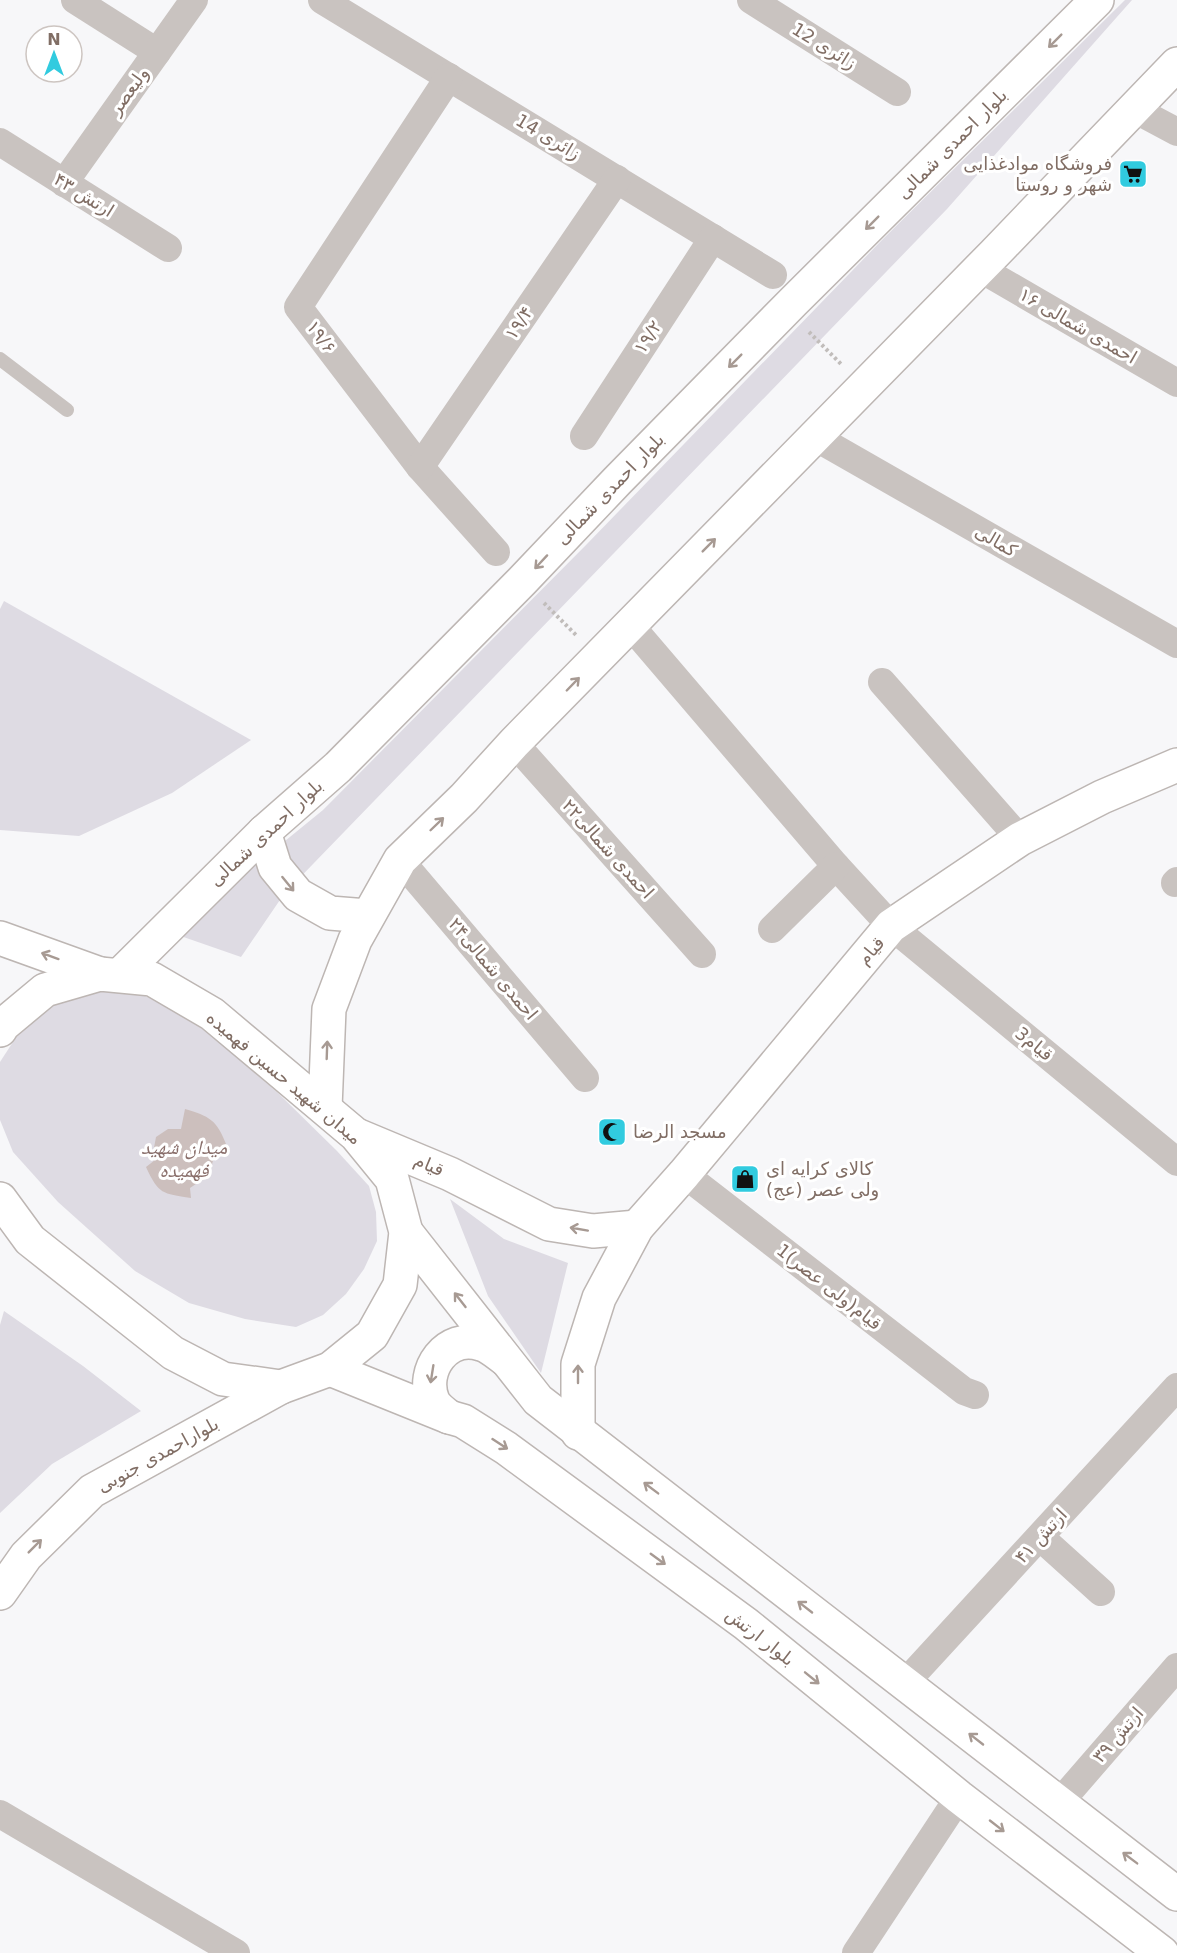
<svg xmlns="http://www.w3.org/2000/svg" width="1177" height="1953" font-family="'DejaVu Sans','Noto Naskh Arabic',sans-serif">
	<rect width="100%" height="100%" fill="#f7f7f9"/>
	<!-- green -->
	<g fill="#dedbe3">
		<path d="M1125,0h7l-185,209 -663,685 -43,63 -69,-24 151,-123 263,-265 296,-305z"/>
		<path d="M4,601l247,139 -79,53 -93,43 -79,-6v-221z"/>
		<path d="M123,991l26,6 54,31 75,65 59,58 32,35 7,26 1,29 -13,28 -18,25 -23,21 -27,12 -51,-8 -56,-16 -54,-32 -77,-69 -45,-50 -13,-32v-58l22,-34 31,-25 40,-11z"/>
		<path d="M450,1199l54,40 64,24 -27,110 -53,-77z"/>
		<path d="M4,1311l79,55 58,45 -89,53 -52,49v-188z"/>
	</g>
	<!-- water -->
	<path fill="#ccbfbd" d="M185,1109c24,7 32,11 41,35l-12,7c-1,20 -7,26 -24,37l1,10c-29,-5 -32,-3 -45,-31l9,-7 -2,-7 3,-16 12,-8h13z"/>
	<g fill="none" stroke-linecap="round" stroke-linejoin="round">
		<!-- secondary casing -->
		<g stroke="#bdb6b3" stroke-width="36">
			<g id="secondary">
				<path d="M264,832l11,35 23,28 32,18 37,3"/>
				<path d="M0,938l100,36"/>
				<path d="M120,975l144,-143 74,-65 184,-186 95,-100 176,-179 304,-302"/>
				<path d="M0,1030l3,-5 42,-35 55,-16 52,5 60,35 144,121 36,44 14,53 -6,53 -28,50 -42,34 -49,18 -58,-8 -50,-26 -143,-113 -30,-41"/>
				<path d="M325,1108l4,-99 26,-69 45,-80 64,-62 50,-55 480,-489 183,-190"/>
				<path d="M359,1136l91,38 99,50 44,7 44,-4"/>
				<path d="M406,1232l132,168 639,494"/>
				<path d="M330,1369l119,48 14,4 43,27 240,176 213,173 203,156"/>
				<path d="M449,1417c-5,-4 -13,-10 -16,-16 -13,-31 14,-68 48,-57 8,2 17,10 24,15"/>
				<path d="M578,1433v-69l21,-66 38,-71 47,-53 207,-248 129,-87 82,-42 75,-32"/>
				<path d="M0,1593l26,-37 66,-65 189,-104"/>
			</g>
		</g>
		<!-- path -->
		<g stroke="#c1bdbb" stroke-width="4" stroke-dasharray="3 3" stroke-linecap="butt">
			<path d="M809,332l33,33"/>
			<path d="M544,603l33,33"/>
		</g>
		<!-- lane -->
		<path stroke="#c9c3c0" stroke-width="14" d="M0,359l67,51"/>
		<!-- street -->
		<g stroke="#c9c3c0" stroke-width="28">
			<path d="M75,0l82,52"/>
			<path d="M322,0l451,275"/>
			<path d="M751,0l146,92"/>
			<path d="M449,77l-151,230 122,160 76,85"/>
			<path d="M1134,109l43,23"/>
			<path d="M0,142l168,106"/>
			<path d="M64,183l130,-183"/>
			<path d="M979,268l198,115"/>
			<path d="M584,436l129,-198"/>
			<path d="M815,437l362,207"/>
			<path d="M420,467l197,-288"/>
			<path d="M630,625l206,241 55,60 286,236"/>
			<path d="M882,682l138,157"/>
			<path d="M514,743l188,211"/>
			<path d="M400,860l185,218"/>
			<path d="M1175,883l2,-2"/>
			<path d="M772,929l64,-63"/>
			<path d="M684,1174l280,217 11,4"/>
			<path d="M1040,1537l61,55"/>
			<path d="M904,1684l273,-297"/>
			<path d="M1059,1803l118,-136"/>
			<path d="M0,1814l236,139"/>
			<path d="M856,1953l103,-156"/>
		</g>
		<!-- secondary -->
		<use href="#secondary" stroke="#fff" stroke-width="33"/>
	</g>
	<!-- one-way arrows -->
	<defs><path id="oneway-shaft" d="M-6 0H5M1.5-3L5.5 0L1.5 3" fill="none" stroke-width="1.6" stroke-linecap="round" stroke-linejoin="round" transform="scale(1.5)"/></defs>
	<g stroke="#a79a93">
		<use href="#oneway-shaft" transform="translate(1055 41) rotate(135)"/>
		<use href="#oneway-shaft" transform="translate(872 223) rotate(135)"/>
		<use href="#oneway-shaft" transform="translate(735 361) rotate(135)"/>
		<use href="#oneway-shaft" transform="translate(709 545) rotate(-45)"/>
		<use href="#oneway-shaft" transform="translate(541 562) rotate(133)"/>
		<use href="#oneway-shaft" transform="translate(573 684) rotate(-46)"/>
		<use href="#oneway-shaft" transform="translate(437 824) rotate(-44)"/>
		<use href="#oneway-shaft" transform="translate(288 884) rotate(51)"/>
		<use href="#oneway-shaft" transform="translate(50 956) rotate(-160)"/>
		<use href="#oneway-shaft" transform="translate(327 1050) rotate(-88)"/>
		<use href="#oneway-shaft" transform="translate(579 1229) rotate(-170)"/>
		<use href="#oneway-shaft" transform="translate(460 1300) rotate(-128)"/>
		<use href="#oneway-shaft" transform="translate(432 1374) rotate(99)"/>
		<use href="#oneway-shaft" transform="translate(578 1374) rotate(-90)"/>
		<use href="#oneway-shaft" transform="translate(500 1444) rotate(33)"/>
		<use href="#oneway-shaft" transform="translate(651 1488) rotate(-143)"/>
		<use href="#oneway-shaft" transform="translate(35 1546) rotate(-45)"/>
		<use href="#oneway-shaft" transform="translate(658 1559) rotate(36)"/>
		<use href="#oneway-shaft" transform="translate(805 1607) rotate(-142)"/>
		<use href="#oneway-shaft" transform="translate(812 1678) rotate(39)"/>
		<use href="#oneway-shaft" transform="translate(976 1739) rotate(-142)"/>
		<use href="#oneway-shaft" transform="translate(997 1826) rotate(38)"/>
		<use href="#oneway-shaft" transform="translate(1130 1858) rotate(-143)"/>
	</g>
	<!-- icons -->
	<defs>
		<g id="supermarket-square" transform="scale(1.5)"><rect x="-9" y="-9" width="18" height="18" rx="4" fill="#31cbdf" stroke="#fff"/><path d="M-6-5.5h2.5l.6 2H6L4.5 2H-2.5L-4.4-4H-6ZM-1.5 3.2a1.3 1.3 0 1 0 .1 0ZM3 3.2a1.3 1.3 0 1 0 .1 0Z" fill="#111"/></g>
		<g id="mosque-square" transform="scale(1.5)"><rect x="-9" y="-9" width="18" height="18" rx="4" fill="#31cbdf" stroke="#fff"/><path d="M3.5-4.9A6 6 0 1 0 3.5 4.9A5 5 0 1 1 3.5-4.9Z" fill="#111"/></g>
		<g id="shop-square" transform="scale(1.5)"><rect x="-9" y="-9" width="18" height="18" rx="4" fill="#31cbdf" stroke="#fff"/><path d="M-5-2.5h2.3a2.7 3.5 0 0 1 5.4 0H5L5.5 6h-11ZM-1.5-2.5h3a1.5 2.3 0 0 0-3 0Z" fill="#111"/></g>
	</defs>
	<g fill-rule="evenodd">
		<use href="#supermarket-square" x="1133" y="174"/>
		<use href="#mosque-square" x="612" y="1132"/>
		<use href="#shop-square" x="745" y="1179"/>
	</g>
	<g text-anchor="middle" stroke-width="6" stroke-linejoin="round" paint-order="stroke">
		<!-- street labels -->
		<g font-size="18" fill="#816e65" stroke="#fff">
			<text transform="translate(824 46) rotate(32)" y="6">12 زائری</text>
			<text transform="translate(129 91) rotate(-54)" y="6">ولیعصر</text>
			<text transform="translate(548 137) rotate(31)" y="6">14 زائری</text>
			<text transform="translate(952 144) rotate(-45)" y="6">بلوار احمدی شمالی</text>
			<text transform="translate(84 195) rotate(32)" y="6">ارتش ۴۳</text>
			<text transform="translate(519 323) rotate(-56)" y="6">۱۹/۴</text>
			<text transform="translate(1078 326) rotate(30)" y="6">احمدی شمالی ۱۶</text>
			<text transform="translate(321 337) rotate(53)" y="6">۱۹/۶</text>
			<text transform="translate(648 337) rotate(-57)" y="6">۱۹/۲</text>
			<text transform="translate(610 489) rotate(-46)" y="6">بلوار احمدی شمالی</text>
			<text transform="translate(996 541) rotate(30)" y="6">کمالی</text>
			<text transform="translate(266 833) rotate(-43)" y="6">بلوار احمدی شمالی</text>
			<text transform="translate(608 849) rotate(48)" y="6">احمدی شمالی۲۲</text>
			<text transform="translate(871 951) rotate(-50)" y="6">قیام</text>
			<text transform="translate(493 969) rotate(50)" y="6">احمدی شمالی۲۴</text>
			<text transform="translate(1034 1044) rotate(39)" y="6">قیام3</text>
			<text transform="translate(284 1078) rotate(40)" y="6">میدان شهید حسین فهمیده</text>
			<text transform="translate(429 1165) rotate(23)" y="6">قیام</text>
			<text transform="translate(829 1287) rotate(38)" y="6">قیام(ولی عصر)1</text>
			<text transform="translate(158 1455) rotate(-29)" y="6">بلواراحمدی جنوبی</text>
			<text transform="translate(1041 1536) rotate(-47)" y="6">ارتش ۴۱</text>
			<text transform="translate(760 1637) rotate(38)" y="6">بلوار ارتش</text>
			<text transform="translate(1118 1735) rotate(-49)" y="6">ارتش ۳۹</text>
		</g>
		<!-- poi labels -->
		<g font-size="18" fill="#816e65" stroke="#fff" text-anchor="start">
			<text x="1112" y="170" text-anchor="end">فروشگاه موادغذایی<tspan x="1112" dy="21">شهر و روستا</tspan></text>
			<text x="633" y="1138">مسجد الرضا</text>
			<text x="766" y="1175">کالای کرایه ای<tspan x="766" dy="21">ولی عصر (عج)</tspan></text>
		</g>
		<!-- water labels -->
		<g font-size="20" font-style="italic" fill="#896e6a" stroke="#fff">
			<text x="184" y="1154">میدان شهید<tspan x="184" dy="23">فهمیده</tspan></text>
		</g>
	</g>
	<!-- north arrow -->
	<g transform="translate(54 54)"><circle r="28" fill="#ffffff" stroke="#cdc5c1" stroke-width="1.5"/>
	<path d="M0-4.5L10 22L0 15L-10 22Z" fill="#31cbdf"/>
	<text y="-9" font-size="16" font-weight="bold" text-anchor="middle" fill="#816e65">N</text>
	</g>
</svg>
